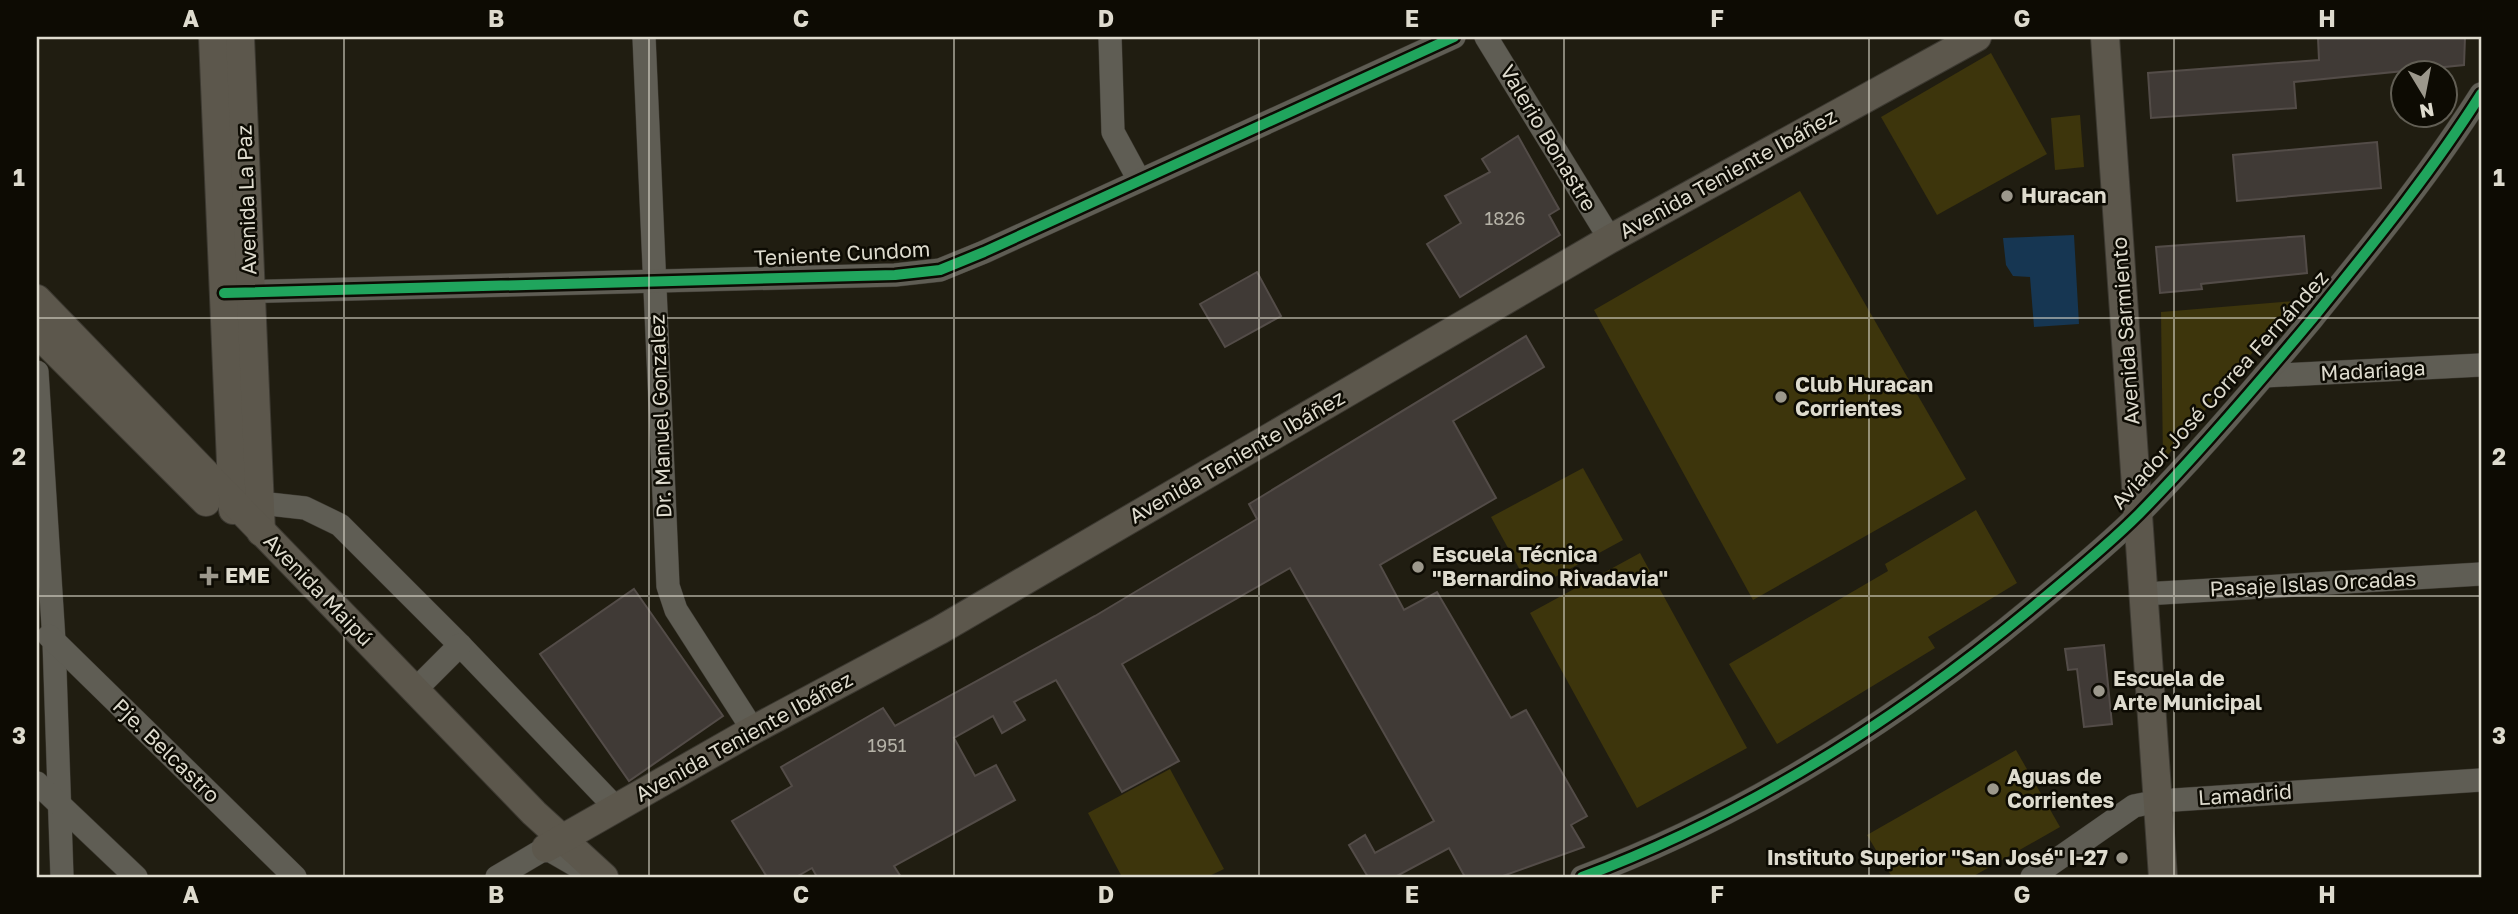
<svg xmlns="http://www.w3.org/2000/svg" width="2518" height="914" font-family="'Golos Text',sans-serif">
	<rect width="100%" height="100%" fill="#201d11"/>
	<!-- green -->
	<g fill="#3d350c">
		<path d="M1991,53l56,101 -110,61 -56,-98z"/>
		<path d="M2080,115l4,52 -29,3 -4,-52z"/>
		<path d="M1800,191l166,288 -213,121 -159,-290z"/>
		<path d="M2295,301l-132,160 -2,-149z"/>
		<path d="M1583,468l40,72 -92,50 -40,-73z"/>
		<path d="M1976,510l41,73 -89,54 7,11 -158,96 -48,-80 159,-93 -3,-7z"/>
		<path d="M1640,553l107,195 -110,60 -107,-195z"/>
		<path d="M2016,750l44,77 -88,50h-80l-25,-42z"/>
		<path d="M1170,769l54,100 -17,8h-85l-34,-64z"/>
	</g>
	<!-- water -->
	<path fill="#163652" d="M2074,235l5,89 -45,3 -4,-50 -17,-1 -7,-11 -3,-27z"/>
	<!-- building -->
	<g fill="#403a36" stroke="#534c48" stroke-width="2">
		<path d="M2337,37h128l-1,28 -170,17 2,26 -145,10 -3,-45 171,-13 -1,-22z"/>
		<path d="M1518,136l41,73 -10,6 11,20 -100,62 -33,-53 34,-21 -16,-27 45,-24 -8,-13z"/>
		<path d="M2377,142l4,46 -144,13 -4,-46z"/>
		<path d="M2304,236l3,37 -106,11 1,5 -42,4 -4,-46z"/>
		<path d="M1257,272l24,44 -56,31 -25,-43z"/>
		<path d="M1526,336l18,31 -91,54 43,77 -116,67 24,45 33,-18 74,126 15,-8 61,106 -16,9 13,22 -84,30h-35l-16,-29 -54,29h-27l-19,-32 16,-10 10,18 59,-32 -144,-253 -168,96 57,97 -57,31 -66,-112 -42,22 11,18 -23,13 -9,-17 -39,22 21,38 21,-11 19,35 -121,66 7,11h-84l-5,-9 -16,9h-29l-35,-56 60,-35 -11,-19 102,-59 12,18 200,-110 162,-97 -8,-15z"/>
		<path d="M634,589l89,127 -94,65 -89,-127z"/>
		<path d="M2104,645l8,79 -28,3 -7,-58 -9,1 -3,-21z"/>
	</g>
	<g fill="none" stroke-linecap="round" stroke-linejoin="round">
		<!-- minor casing -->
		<g stroke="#3c3931" stroke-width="24">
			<g id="minor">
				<path d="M644,37l24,549 8,24 77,120"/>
				<path d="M1110,37l3,95 26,48"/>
				<path d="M1486,37l124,202"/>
				<path d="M234,292l661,-17 45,-5 44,-18 470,-215"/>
				<path d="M37,372l17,269 8,236"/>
				<path d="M2264,376l217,-11"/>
				<path d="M260,503l45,5 35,17 120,120 156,163"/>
				<path d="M2144,594l337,-20"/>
				<path d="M49,636l246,241"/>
				<path d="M415,690l45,-45"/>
				<path d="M37,783l99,94"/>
				<path d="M497,877l49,-29 45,26"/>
				<path d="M1582,877c166,-62 316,-158 452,-271 36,-30 72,-59 105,-92 61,-62 118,-129 174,-196 59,-73 118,-145 168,-224"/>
				<path d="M2032,877l102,-71 25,-5 322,-21"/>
			</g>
		</g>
		<!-- major casing -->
		<g stroke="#3c3931" stroke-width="30">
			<g id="major">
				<path d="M213,37l20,473"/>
				<path d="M240,37l21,495"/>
				<path d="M2105,37l58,840"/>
				<path d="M37,299l497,514 70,64"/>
				<path d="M37,333l169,169"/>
				<path d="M546,848l207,-118 187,-100 670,-391 367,-202"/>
			</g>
		</g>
		<!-- minor -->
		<use href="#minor" stroke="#5f5d54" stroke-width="23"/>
		<!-- major -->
		<use href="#major" stroke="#5c574c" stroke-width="28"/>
		<!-- cycleway casing -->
		<g stroke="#0d0b03" stroke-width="15">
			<g id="cycleway">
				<path d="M224,293l671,-18 45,-5 44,-18 470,-215"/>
				<path d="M1582,877c166,-62 316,-158 452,-271 36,-30 72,-59 105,-92 61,-62 118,-129 174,-196 59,-73 118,-145 168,-224"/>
			</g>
		</g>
		<!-- cycleway -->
		<use href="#cycleway" stroke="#20a55d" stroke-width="10"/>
	</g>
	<!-- grid -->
	<path fill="none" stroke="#dedbce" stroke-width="2" stroke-opacity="0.55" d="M344,37v840M649,37v840M954,37v840M1259,37v840M1564,37v840M1869,37v840M2174,37v840M37,318h2444M37,596h2444"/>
	<!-- markers -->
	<g fill="#9c988c" stroke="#0d0b03" stroke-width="2.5">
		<circle cx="2007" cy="196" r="7"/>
		<circle cx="1781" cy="397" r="7"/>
		<circle cx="1418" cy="567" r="7"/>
		<path d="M205.5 565.5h7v7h7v7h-7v7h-7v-7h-7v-7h7z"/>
		<circle cx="2099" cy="691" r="7"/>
		<circle cx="1993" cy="789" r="7"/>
		<circle cx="2122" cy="858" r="7"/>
	</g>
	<g text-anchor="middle" stroke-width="5" stroke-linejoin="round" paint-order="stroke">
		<!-- number labels -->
		<g font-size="18" fill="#b6b3a8">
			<text x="1505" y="225">1826</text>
			<text x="887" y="752">1951</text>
		</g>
		<!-- street labels -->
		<g font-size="21" fill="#dedbce" stroke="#0d0b03">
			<text transform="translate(1548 138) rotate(59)" y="7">Valerio Bonastre</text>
			<text transform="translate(1728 174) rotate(-29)" y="7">Avenida Teniente Ibáñez</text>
			<text transform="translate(247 200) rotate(-92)" y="7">Avenida La Paz</text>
			<text transform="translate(842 254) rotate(-3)" y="7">Teniente Cundom</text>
			<text transform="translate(2126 331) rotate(-94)" y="7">Avenida Sarmiento</text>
			<text transform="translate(2373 371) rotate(-3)" y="7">Madariaga</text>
			<text transform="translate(2220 390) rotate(-48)" y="7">Aviador José Correa Fernández</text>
			<text transform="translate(661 416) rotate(-92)" y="7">Dr. Manuel Gonzalez</text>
			<text transform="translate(1237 457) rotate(-30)" y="7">Avenida Teniente Ibáñez</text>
			<text transform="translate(2313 584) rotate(-3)" y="7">Pasaje Islas Orcadas</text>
			<text transform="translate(318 590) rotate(46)" y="7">Avenida Maipú</text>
			<text transform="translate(744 737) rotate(-29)" y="7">Avenida Teniente Ibáñez</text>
			<text transform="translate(166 751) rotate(44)" y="7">Pje. Belcastro</text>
			<text transform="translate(2245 795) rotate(-4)" y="7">Lamadrid</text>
		</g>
		<!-- poi labels -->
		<g font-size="21" font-weight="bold" fill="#dedbce" stroke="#0d0b03" text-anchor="start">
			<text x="2021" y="203">Huracan</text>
			<text x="1795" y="392">Club Huracan<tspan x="1795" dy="24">Corrientes</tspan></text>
			<text x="1432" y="562">Escuela Técnica<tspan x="1432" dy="24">"Bernardino Rivadavia"</tspan></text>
			<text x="225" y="583">EME</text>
			<text x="2113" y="686">Escuela de<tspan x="2113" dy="24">Arte Municipal</tspan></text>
			<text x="2007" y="784">Aguas de<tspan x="2007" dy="24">Corrientes</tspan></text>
			<text x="2108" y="865" text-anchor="end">Instituto Superior "San José" I-27</text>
		</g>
	</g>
	<!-- border -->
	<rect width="2518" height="914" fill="none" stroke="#0d0b03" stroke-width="77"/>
	<!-- north arrow -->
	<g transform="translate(2424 94) rotate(170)"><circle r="33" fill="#0d0b03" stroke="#615e54" stroke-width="2"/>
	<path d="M0-5L12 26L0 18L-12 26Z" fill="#9c988c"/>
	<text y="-10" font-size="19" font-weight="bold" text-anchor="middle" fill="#dedbce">N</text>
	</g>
	<rect x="38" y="38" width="2442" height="838" fill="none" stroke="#dedbce" stroke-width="2.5"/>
	<g font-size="23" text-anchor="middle" font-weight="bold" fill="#dedbce">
		<text x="191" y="27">A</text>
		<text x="496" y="27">B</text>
		<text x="801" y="27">C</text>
		<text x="1106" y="27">D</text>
		<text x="1412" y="27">E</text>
		<text x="1717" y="27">F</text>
		<text x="2022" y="27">G</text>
		<text x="2327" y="27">H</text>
		<text x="19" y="186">1</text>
		<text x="2499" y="186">1</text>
		<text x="19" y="465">2</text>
		<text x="2499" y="465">2</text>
		<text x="19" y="744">3</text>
		<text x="2499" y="744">3</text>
		<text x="191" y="903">A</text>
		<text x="496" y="903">B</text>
		<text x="801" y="903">C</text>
		<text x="1106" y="903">D</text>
		<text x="1412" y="903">E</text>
		<text x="1717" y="903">F</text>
		<text x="2022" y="903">G</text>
		<text x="2327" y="903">H</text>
	</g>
</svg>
